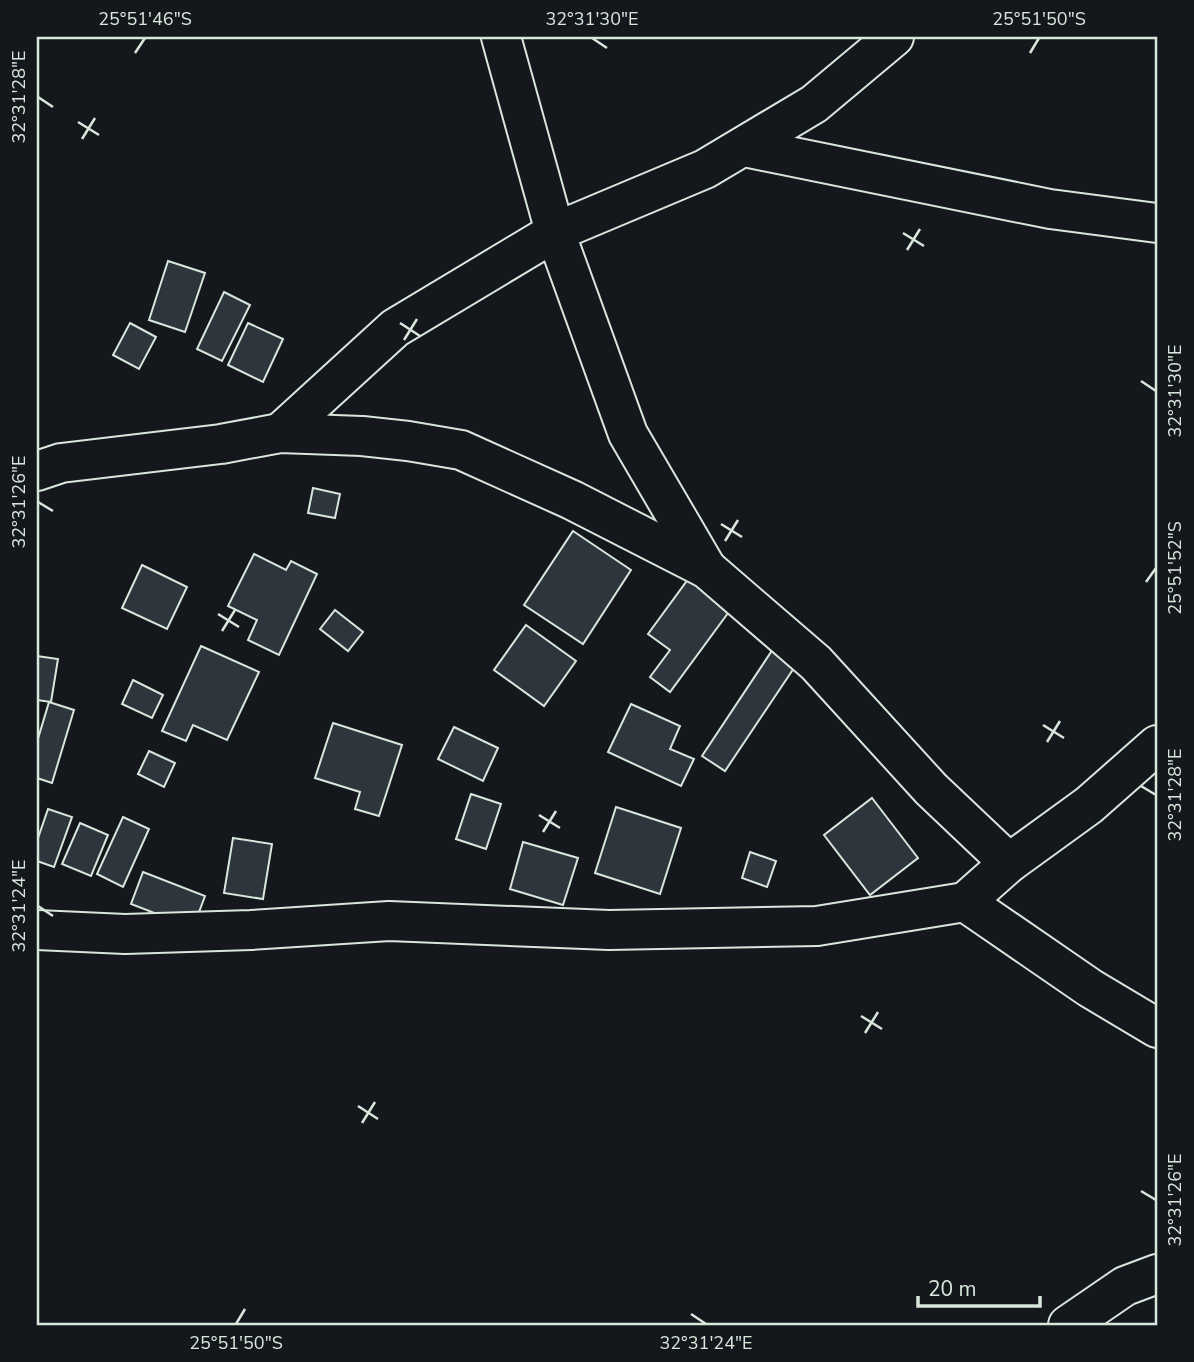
<svg xmlns="http://www.w3.org/2000/svg" width="1194" height="1362" font-family="'Nunito Sans',sans-serif">
	<rect width="100%" height="100%" fill="#14181c"/>
	<!-- building -->
	<g fill="#2c363c" stroke="#d8e6dc" stroke-width="2">
		<path d="M168,261l37,12 -20,59 -36,-12z"/>
		<path d="M224,292l26,13 -28,56 -25,-12z"/>
		<path d="M130,323l26,14 -17,32 -26,-14z"/>
		<path d="M248,323l35,16 -20,43 -35,-17z"/>
		<path d="M313,488l27,6 -5,24 -27,-5z"/>
		<path d="M573,531l58,39 -48,74 -59,-39z"/>
		<path d="M254,554l32,16 5,-9 26,13 -38,81 -31,-15 9,-20 -29,-14z"/>
		<path d="M142,565l45,22 -20,42 -45,-21z"/>
		<path d="M689,578l42,31 -61,83 -20,-15 20,-27 -22,-16z"/>
		<path d="M335,610l28,22 -15,19 -28,-22z"/>
		<path d="M526,625l50,36 -32,45 -50,-36z"/>
		<path d="M201,646l58,26 -32,68 -34,-15 -7,16 -24,-10z"/>
		<path d="M775,646l23,16 -73,109 -23,-15z"/>
		<path d="M37,656l21,3 -7,43 -14,-2z"/>
		<path d="M133,680l30,15 -11,23 -30,-14z"/>
		<path d="M49,702l25,8 -22,73 -15,-5v-36z"/>
		<path d="M631,704l49,22 -10,23 24,10 -13,27 -73,-34z"/>
		<path d="M333,723l69,22 -23,71 -24,-7 5,-17 -45,-14z"/>
		<path d="M454,727l44,21 -15,33 -45,-22z"/>
		<path d="M149,751l26,12 -11,24 -26,-13z"/>
		<path d="M471,794l30,10 -15,45 -30,-10z"/>
		<path d="M872,798l46,60 -48,37 -46,-60z"/>
		<path d="M616,807l65,21 -21,66 -65,-21z"/>
		<path d="M48,809l24,8 -18,50 -17,-6v-20z"/>
		<path d="M123,817l26,12 -26,58 -26,-13z"/>
		<path d="M80,823l28,12 -17,41 -29,-12z"/>
		<path d="M233,838l39,6 -9,55 -39,-6z"/>
		<path d="M523,842l55,16 -15,47 -53,-16z"/>
		<path d="M750,852l26,9 -9,26 -25,-9z"/>
		<path d="M143,872l62,24 -12,32 -62,-24z"/>
	</g>
	<g fill="none" stroke-linecap="round" stroke-linejoin="round">
		<!-- minor casing -->
		<g stroke="#d8e6dc" stroke-width="42">
			<g id="minor">
				<path d="M501,37l54,195 73,202 79,135"/>
				<path d="M744,147l306,62 107,14"/>
				<path d="M280,433l115,-105 160,-96 150,-63 109,-65 80,-67"/>
				<path d="M37,471l24,-8 160,-19 59,-11 82,3 46,5 53,9 111,50 135,69 109,94 115,126 78,74"/>
				<path d="M965,902l125,86 67,40"/>
				<path d="M37,930l88,4 126,-4 138,-9 220,9 208,-4 148,-24 44,-39 80,-58 68,-60"/>
				<path d="M1068,1325l57,-39 32,-12"/>
			</g>
		</g>
		<!-- minor -->
		<use href="#minor" stroke="#14181c" stroke-width="38"/>
	</g>
	<!-- ticks -->
	<path fill="none" stroke="#d8e6dc" stroke-width="2.5" d="M592,38l15,10M135,53l10,-15M1030,53l9,-15M38,97l15,10M78,122l21,13M82,139l13,-21M903,233l21,13M907,250l13,-21M400,323l20,13M404,340l13,-21M1141,381l15,10M38,502l15,9M721,524l21,13M725,541l13,-21M1146,582l10,-14M218,614l21,13M222,631l13,-21M1043,725l21,13M1047,742l13,-21M1141,786l15,9M539,815l21,13M543,832l13,-21M38,906l15,10M861,1016l21,13M865,1033l13,-21M358,1106l20,13M362,1123l13,-21M1141,1191l15,9M691,1314l15,10M236,1324l9,-15"/>
	<!-- border -->
	<rect width="1194" height="1362" fill="none" stroke="#14181c" stroke-width="77"/>
	<!-- scale -->
	<path d="M918 1296v10h122v-10" fill="none" stroke="#d8e6dc" stroke-width="3.5"/>
	<text x="928" y="1296" font-size="21" fill="#d8e6dc" stroke="#14181c" stroke-width="5" paint-order="stroke">20 m</text>
	<rect x="38" y="38" width="1118" height="1286" fill="none" stroke="#d8e6dc" stroke-width="2.5"/>
	<g font-size="18" text-anchor="middle" fill="#d8e6dc">
		<text x="145" y="25">25°51'46"S</text>
		<text x="592" y="25">32°31'30"E</text>
		<text x="1039" y="25">25°51'50"S</text>
		<text transform="translate(19 97) rotate(-90)" y="6">32°31'28"E</text>
		<text transform="translate(1175 391) rotate(-90)" y="6">32°31'30"E</text>
		<text transform="translate(19 502) rotate(-90)" y="6">32°31'26"E</text>
		<text transform="translate(1175 568) rotate(-90)" y="6">25°51'52"S</text>
		<text transform="translate(1175 795) rotate(-90)" y="6">32°31'28"E</text>
		<text transform="translate(19 906) rotate(-90)" y="6">32°31'24"E</text>
		<text transform="translate(1175 1200) rotate(-90)" y="6">32°31'26"E</text>
		<text x="236" y="1349">25°51'50"S</text>
		<text x="706" y="1349">32°31'24"E</text>
	</g>
</svg>
